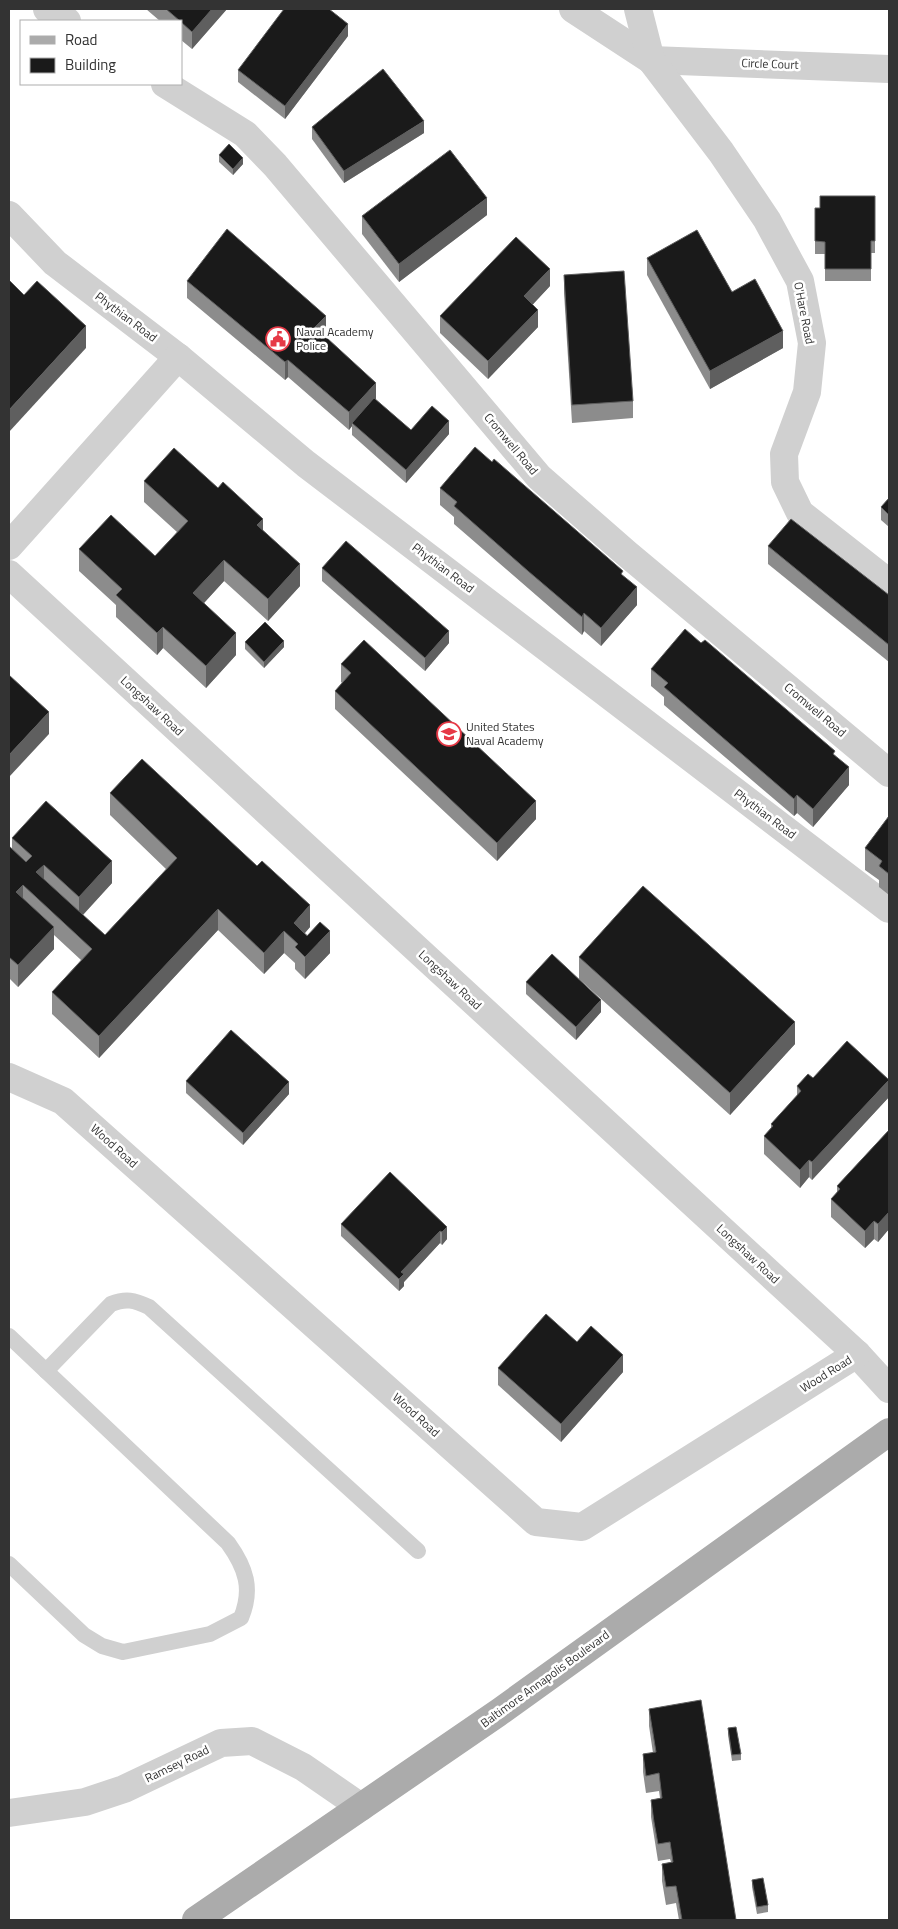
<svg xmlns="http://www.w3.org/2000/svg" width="898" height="1929" font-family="'Titillium Web',sans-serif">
	<rect width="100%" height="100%" fill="#fff"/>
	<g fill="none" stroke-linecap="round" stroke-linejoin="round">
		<!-- lane -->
		<g stroke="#d0d0d0" stroke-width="16">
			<path d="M9,1336l219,207c18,25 25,46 13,75l-31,16 -87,18 -21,-6 -18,-11 -75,-71"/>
			<path d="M46,1371l65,-67c15,-6 23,-4 38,3l269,244"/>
		</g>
		<!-- street -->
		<g stroke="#d0d0d0" stroke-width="28">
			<path d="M47,9l20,12"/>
			<path d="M573,9l78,51 238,9"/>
			<path d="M638,9l13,51 70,92 46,68 33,61 12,62 -5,49 -23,62 1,28 15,31 89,70"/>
			<path d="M165,84l80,50 30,31 264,312 87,76 263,220"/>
			<path d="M9,215l46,48 123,94 128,107 583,445"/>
			<path d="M9,546l169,-189"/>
			<path d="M9,574l848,780 32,35"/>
			<path d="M9,1077l54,24 473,421 46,5 275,-173"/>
			<path d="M9,1813l76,-11 39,-13 97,-46 31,-2 51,26 58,40"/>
		</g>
		<!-- primary -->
		<path stroke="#ababab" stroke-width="28" d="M196,1920l302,-207 391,-281"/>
	</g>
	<!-- wall -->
	<g fill="#8c8c8c">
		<path d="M146,9h81l-35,40 -11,-9v-19h-21z"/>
		<path d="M348,36l-63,83 -47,-37v-12z"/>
		<path d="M312,127l112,6 -80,50 -32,-44z"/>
		<path d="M219,155l24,9 -10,11 -14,-13z"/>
		<path d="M875,196v57h-4v28h-46v-27h-10v-46h5z"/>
		<path d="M487,215l-88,67 -37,-48v-18z"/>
		<path d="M647,258l85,34 51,56 -73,41 -63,-114z"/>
		<path d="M564,275l69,126v17l-61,5 -8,-130z"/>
		<path d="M187,281l139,52 -2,3 52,64 35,30 38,4 -43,49 -54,-48v-9l-3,4 -61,-53 -3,3 -98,-82z"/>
		<path d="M550,286l-18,19 6,22 -50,52 -48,-46v-17z"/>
		<path d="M144,481l119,50 37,55 -32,35 -44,-40 -20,22 32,52 -30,33 -43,-40 -6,7 -41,-38v-12l-37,-34v-22l76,7 22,-24 -33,-30z"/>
		<path d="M440,488l183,88 14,29 -36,41 -17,-15 -2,4 -128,-111v-7l-14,-12z"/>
		<path d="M889,498v29l-8,-7v-13z"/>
		<path d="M768,546l121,49v67l-121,-98z"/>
		<path d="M322,568l127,75 -24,28 -103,-90z"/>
		<path d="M245,642l39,5 -20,21 -19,-19z"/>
		<path d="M341,664l195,155 -39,42 -162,-152v-18l7,-8 -1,-1z"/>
		<path d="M651,669l184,86 14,30 -36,42 -16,-14 -3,3 -130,-111v-8l-13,-11z"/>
		<path d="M110,793l200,134 -5,6 25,20 -25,26 -10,-10v-6l-11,-10 -20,21 -46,-44 -119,128 -47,-44v-22l29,-32 -27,-25v14l-36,38 -9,-9v-132l3,3v-11l100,45 -29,32 22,20 61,-66 -56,-54z"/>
		<path d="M889,816v79l-10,-8v-7l-14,-10v-22z"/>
		<path d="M579,957l216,87 -65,71 -151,-136z"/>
		<path d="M526,982l75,30 -25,28 -50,-46z"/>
		<path d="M813,1078l76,19 -77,83 -3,-3 -9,11 -36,-34v-18l7,-8v-4l26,-28v-10z"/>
		<path d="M186,1081l103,13 -46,51 -57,-52z"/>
		<path d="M889,1130v99l-11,13 -4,-3 -9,9 -34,-31v-18l6,-6v-7z"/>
		<path d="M341,1224l106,3v12l-5,6 -2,-2 -36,39v4l-5,5 -58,-55z"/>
		<path d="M577,1342l46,30 -62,70 -63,-57v-17z"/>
		<path d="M649,1709l87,211h-57l-3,-17 -10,2 -4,-24v-17l9,-2 -1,-3 -12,2 -7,-44v-17l9,-2 -1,-7 -13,2 -3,-21v-18l10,-1 -4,-27z"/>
		<path d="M728,1728l13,26v6l-9,1 -4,-26z"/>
		<path d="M752,1880l16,25v7l-11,2 -5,-27z"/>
	</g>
	<!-- shaded-wall -->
	<g fill="#5f5f5f">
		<path d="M212,9h15l-35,40v-17z"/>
		<path d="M348,24v12l-63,83v-13z"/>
		<path d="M424,121v12l-80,50v-12z"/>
		<path d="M243,158v6l-10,11v-6z"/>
		<path d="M487,198v17l-88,67v-18z"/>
		<path d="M550,269v17l-26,28v-18z"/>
		<path d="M538,310v17l-50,52v-18z"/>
		<path d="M326,316v17l-11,12v-18z"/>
		<path d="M86,326v22l-77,84v-22z"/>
		<path d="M783,331v17l-73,41v-18z"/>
		<path d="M288,360v17l-3,3v-18z"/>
		<path d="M376,383v17l-24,23v3l-3,4v-18z"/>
		<path d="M449,421v13l-43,49v-13z"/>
		<path d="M263,519v22l-6,-16z"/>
		<path d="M224,560v21l-31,34v-22z"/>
		<path d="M300,564v22l-32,35v-22z"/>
		<path d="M637,587v18l-36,41v-18z"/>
		<path d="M584,613v18l-2,4v-18z"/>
		<path d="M163,627v21l-6,7v-22z"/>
		<path d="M449,631v12l-24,28v-13z"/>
		<path d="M236,633v22l-30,33v-22z"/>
		<path d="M284,641v6l-20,21v-6z"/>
		<path d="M49,712v22l-40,43v-22z"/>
		<path d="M849,767v18l-36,42v-18z"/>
		<path d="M797,795v18l-3,3v-17z"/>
		<path d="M536,801v18l-39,42v-18z"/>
		<path d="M112,861v22l-33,36v-22z"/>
		<path d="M44,865v21l-8,-14z"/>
		<path d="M23,885v21l-7,-14z"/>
		<path d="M310,905v22l-14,16 -2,-20z"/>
		<path d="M218,909v21l-119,128v-22z"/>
		<path d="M54,927v22l-36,38v-22z"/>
		<path d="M284,931v22l-20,21v-21z"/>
		<path d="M330,931v22l-25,26v-22z"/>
		<path d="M601,1000v12l-25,28v-13z"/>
		<path d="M795,1022v22l-65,71v-22z"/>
		<path d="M889,1080v17l-77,83v-18z"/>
		<path d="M289,1082v12l-46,51v-12z"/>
		<path d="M809,1160v17l-9,11v-18z"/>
		<path d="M889,1212v17l-11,13v-18z"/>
		<path d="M874,1221v18l-9,9v-17z"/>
		<path d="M447,1227v12l-5,6v-13z"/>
		<path d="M440,1231v12l-36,39v4l-5,5v-12l2,-7z"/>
		<path d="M623,1355v17l-62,70v-18z"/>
	</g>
	<!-- building -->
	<g fill="#1a1a1a" stroke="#5f5f5f">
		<path d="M166,9h46l-20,23 -11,-10v-1h-1z"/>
		<path d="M284,9h45l19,15 -63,82 -47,-36z"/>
		<path d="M383,69l41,52 -80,50 -32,-44z"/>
		<path d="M229,144l14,14 -10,11 -14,-14z"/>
		<path d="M450,150l37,48 -88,66 -37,-48z"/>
		<path d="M820,196h55v45h-4v28h-46v-27l-10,-1v-33h5z"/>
		<path d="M227,229l99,87 -11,11 61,56 -27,29 -61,-52 -3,2 -98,-81z"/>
		<path d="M697,230l35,62 23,-13 28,52 -73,40 -63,-113z"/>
		<path d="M516,237l34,32 -26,27 14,14 -50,51 -48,-45z"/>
		<path d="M624,271l9,130 -61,4 -8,-130z"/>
		<path d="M9,280l15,15 13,-14 49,45 -77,84z"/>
		<path d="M374,398l37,32 21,-24 17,15 -43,49 -54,-47z"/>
		<path d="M475,447l17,15 2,-3 129,112 -2,3 16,13 -36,41 -17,-15 -2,4 -54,-46 -74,-65 3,-4 -17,-14z"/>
		<path d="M174,448l44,40 5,-6 40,37 -6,6 43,39 -32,35 -44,-39 -31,33 43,40 -30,33 -43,-39 -6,6 -41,-38 6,-6 -43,-40 32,-34 44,41 33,-35 -44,-40z"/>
		<path d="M889,498v17l-8,-8z"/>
		<path d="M791,519l98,76v50l-121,-99z"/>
		<path d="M346,541l103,90 -24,27 -103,-90z"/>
		<path d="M265,622l19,19 -20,21 -19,-20z"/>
		<path d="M685,629l16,14 4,-3 130,111 -2,3 16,13 -36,42 -16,-14 -3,4 -130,-112 4,-4 -17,-14z"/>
		<path d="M364,640l172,161 -39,42 -162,-152 16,-18 -10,-9z"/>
		<path d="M9,675l40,37 -40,43z"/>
		<path d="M142,759l115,107 5,-5 48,44 -16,18 13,13 13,-14 10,9 -25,26 -10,-10 3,-3 -14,-13 -20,22 -46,-44 -119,127 -47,-44 40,-43 -69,-64 -7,7 38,35 -36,38 -9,-8v-111l17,16 6,-6 -20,-18 34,-37 66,60 -33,36 -35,-32 -8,7 69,63 72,-77 -67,-65z"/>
		<path d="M889,816v58l-10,-8 3,-5 -17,-13z"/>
		<path d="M643,886l152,136 -65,71 -151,-136z"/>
		<path d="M552,954l49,46 -25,27 -50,-45z"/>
		<path d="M231,1030l58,52 -46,51 -57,-52z"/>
		<path d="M847,1041l42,39 -77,82 -3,-2 -9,10 -36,-34 9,-10 -2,-2 30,-33 -4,-5 11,-12 5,4z"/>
		<path d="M889,1130v82l-11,12 -4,-3 -9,10 -34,-32 9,-10 -3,-3z"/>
		<path d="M390,1172l57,55 -5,5 -2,-1 -39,41 3,2 -5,5 -58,-55z"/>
		<path d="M546,1314l31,28 14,-16 32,29 -62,69 -63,-56z"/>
		<path d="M701,1700l35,220h-54l-6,-34 -10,1 -4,-23 11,-2 -3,-20 -12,2 -4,-22 -3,-22 11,-2 -3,-25 -13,3 -3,-22 13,-2 -7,-43z"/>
		<path d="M736,1727l5,27 -9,1 -4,-27z"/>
		<path d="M763,1878l5,27 -11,2 -5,-27z"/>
	</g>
	<!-- icons -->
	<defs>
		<g id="civic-ring" transform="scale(1.25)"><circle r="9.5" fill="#fff" stroke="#e63946" stroke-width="1.5"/><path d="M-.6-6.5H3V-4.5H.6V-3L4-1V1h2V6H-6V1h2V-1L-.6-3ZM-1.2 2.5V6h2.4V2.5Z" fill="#e63946"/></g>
		<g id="university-ring" transform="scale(1.25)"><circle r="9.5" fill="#fff" stroke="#e63946" stroke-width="1.5"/><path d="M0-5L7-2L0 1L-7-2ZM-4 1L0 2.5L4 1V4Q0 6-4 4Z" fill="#e63946"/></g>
	</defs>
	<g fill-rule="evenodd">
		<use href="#civic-ring" x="278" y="339"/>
		<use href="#university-ring" x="449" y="734"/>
	</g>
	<g text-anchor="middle" stroke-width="5" stroke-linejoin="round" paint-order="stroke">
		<!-- street labels -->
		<g font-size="12" fill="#333" stroke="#fff">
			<text transform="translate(770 64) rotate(2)" y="4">Circle Court</text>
			<text transform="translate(804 313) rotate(79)" y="4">O'Hare Road</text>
			<text transform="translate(126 317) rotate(37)" y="4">Phythian Road</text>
			<text transform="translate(511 444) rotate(50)" y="4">Cromwell Road</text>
			<text transform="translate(443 568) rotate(37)" y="4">Phythian Road</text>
			<text transform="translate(152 706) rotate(43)" y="4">Longshaw Road</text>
			<text transform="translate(815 710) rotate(40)" y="4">Cromwell Road</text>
			<text transform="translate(765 814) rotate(37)" y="4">Phythian Road</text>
			<text transform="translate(450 980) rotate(43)" y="4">Longshaw Road</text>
			<text transform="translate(114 1146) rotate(42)" y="4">Wood Road</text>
			<text transform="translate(748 1254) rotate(43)" y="4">Longshaw Road</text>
			<text transform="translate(826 1374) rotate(-32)" y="4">Wood Road</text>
			<text transform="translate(416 1415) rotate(42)" y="4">Wood Road</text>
			<text transform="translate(545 1679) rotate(-36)" y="4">Baltimore Annapolis Boulevard</text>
			<text transform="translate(177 1764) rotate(-26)" y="4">Ramsey Road</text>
		</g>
		<!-- poi labels -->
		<g font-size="12" fill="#333" stroke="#fff" text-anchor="start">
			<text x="296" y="336">Naval Academy<tspan x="296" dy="14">Police</tspan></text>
			<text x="466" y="731">United States<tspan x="466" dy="14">Naval Academy</tspan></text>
		</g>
	</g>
	<!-- border -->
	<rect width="898" height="1929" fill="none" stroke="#333333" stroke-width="20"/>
	<!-- legend -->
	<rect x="20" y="20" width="162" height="65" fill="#ffffff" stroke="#adadad"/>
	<rect x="30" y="36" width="25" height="8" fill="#ababab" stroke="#adadad"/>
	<text x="65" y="45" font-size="15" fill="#333333">Road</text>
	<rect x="30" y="58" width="25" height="15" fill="#1a1a1a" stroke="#adadad"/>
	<text x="65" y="70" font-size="15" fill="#333333">Building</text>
</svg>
